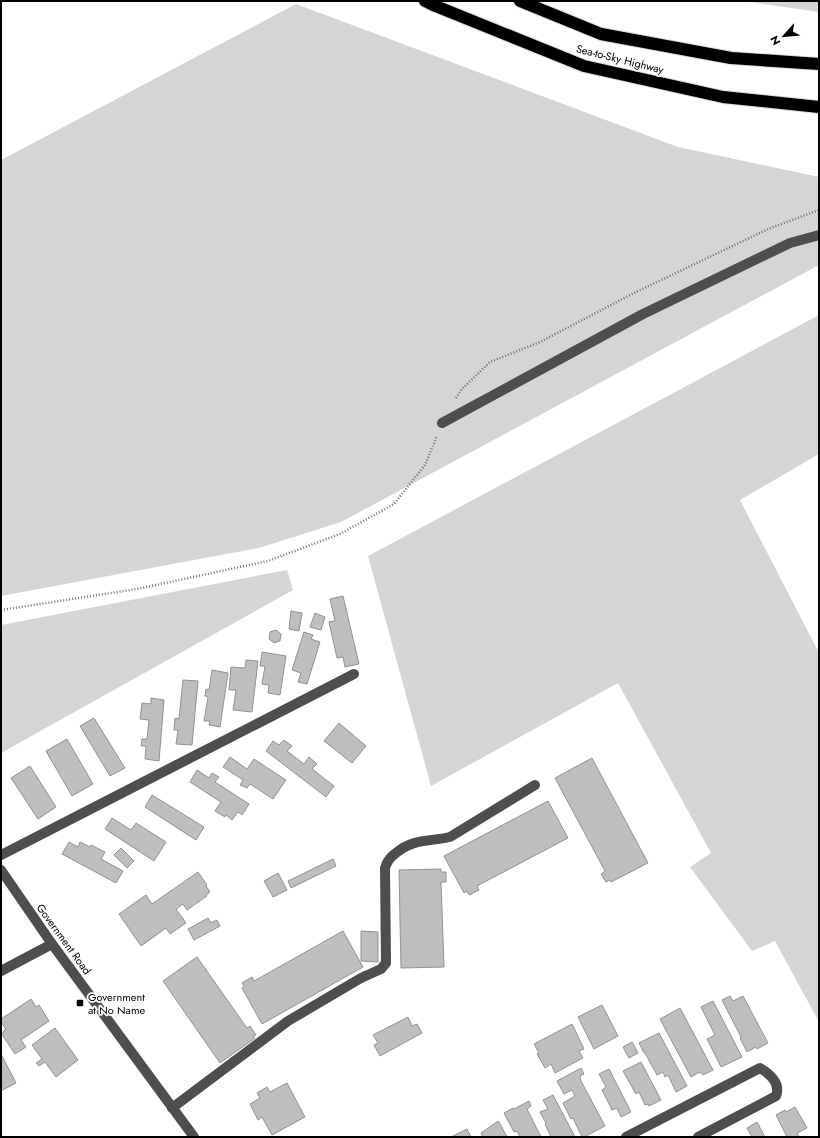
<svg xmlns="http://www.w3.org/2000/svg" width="820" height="1138" font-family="Jost,sans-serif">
	<rect width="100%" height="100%" fill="#fff"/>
	<!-- green -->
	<g fill="#d5d5d5">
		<path d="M743,1h76v11z"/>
		<path d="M296,4l382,143 141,30v88l-478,257 -82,26 -258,48v-436z"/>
		<path d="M819,315v139l-79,46 79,153v369l-44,-81 -23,10 -62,-84 21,-14 -93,-170 -187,103 -63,-230z"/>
		<path d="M287,570l6,20 -292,163v-128z"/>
	</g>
	<!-- building -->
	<g fill="#bebebe" stroke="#929292">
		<path d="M343,596l16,68 -14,3 -2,-10 -6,1 -8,-36 6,-1 -5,-22z"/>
		<path d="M291,611l11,2 -3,18 -10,-2z"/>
		<path d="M315,613l10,4 -4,13 -11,-3z"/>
		<path d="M276,630l5,4 -1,7 -6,2 -5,-4 1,-7z"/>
		<path d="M304,632l9,3 -2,4 9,3 -13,42 -9,-2 3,-9 -9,-3z"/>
		<path d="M262,652l24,4 -6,39 -12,-2 1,-8 -7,-1 3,-18h-5z"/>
		<path d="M246,660l12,1 -6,51 -19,-2 3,-20h-7l2,-23 14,1z"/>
		<path d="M212,670l16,3 -8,54 -11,-2 1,-4h-6l4,-24 -3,-1 1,-7 3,1z"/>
		<path d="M183,680l15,1 -6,64 -16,-1 2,-14h-4l1,-12 4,1z"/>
		<path d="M151,698l13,2 -5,61 -14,-2 1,-13h-5l1,-7h5l2,-19 -9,-1 2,-16 9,1z"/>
		<path d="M94,718l31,50 -15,8 -30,-50z"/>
		<path d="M339,723l27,23 -14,17 -28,-22z"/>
		<path d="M67,739l26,45 -21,12 -26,-45z"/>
		<path d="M284,740l8,6 -5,5 17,13 5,-7 8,7 -5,5 22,17 -8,11 -60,-46 7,-10 6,4z"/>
		<path d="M230,757l17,12 7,-10 32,21 -13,19 -23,-15 -3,4 -7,-3 3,-5 -20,-13z"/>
		<path d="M592,758l56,105 -37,19 -1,-2 -4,2 -5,-8 4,-3 -50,-93z"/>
		<path d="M30,766l26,41 -18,12 -27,-41z"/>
		<path d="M197,770l12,8 3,-5 7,4 -4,5 34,22 -7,11 -4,-3 -6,8 -6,-5 -1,2 -10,-6 6,-9 -31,-20z"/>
		<path d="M152,795l52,32 -8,13 -51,-33z"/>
		<path d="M548,801l20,37 -91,48 2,4 -10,5 -2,-4 -3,2 -20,-37z"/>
		<path d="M112,818l19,12 5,-7 30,19 -12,19 -49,-32z"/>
		<path d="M69,842l9,5 2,-5 10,5 1,-2 14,7 -4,7 22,12 -7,12 -54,-29z"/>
		<path d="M121,848l13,13 -7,7 -13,-13z"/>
		<path d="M333,859l3,7 -45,22 -3,-7z"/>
		<path d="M441,869v3h5v10h-5l3,85 -43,1 -2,-98z"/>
		<path d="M198,872l9,13 -1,1 4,6 -4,3 1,1 -20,14 -4,-6 -7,5 10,14 -16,11 -4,-6 -25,18 -22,-32 27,-19 6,9z"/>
		<path d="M278,873l9,17 -14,7 -9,-16z"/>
		<path d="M208,918l3,5 6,-3 3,6 -26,14 -6,-11z"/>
		<path d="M343,931l20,36 -101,57 -20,-36 2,-2 -2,-3 10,-6 2,4z"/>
		<path d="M361,931l17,1v30l-17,-1z"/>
		<path d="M197,957l50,71 3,-2 6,9 -3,1 2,2 -35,25 -57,-82z"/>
		<path d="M730,996l3,5 10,-5 25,47 -11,6 -1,-2 -9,5 -7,-14 1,-1 -19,-37z"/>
		<path d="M31,999l5,8 3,-2 10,16 -28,19 5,7 -11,7 -14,-21 4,-2 -1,-1 2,-1 -5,-7v-3z"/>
		<path d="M713,1001l29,56 -21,10 -14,-28 8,-4 -14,-28z"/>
		<path d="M602,1005l16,31 -24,13 -16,-32z"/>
		<path d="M680,1008l33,62 -10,5 -3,-3 -9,5 -31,-58z"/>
		<path d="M408,1017l4,9 5,-2 5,9 -42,23 -6,-11 4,-2 -5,-8z"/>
		<path d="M572,1024l12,25 -5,2 4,7 -28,15 -4,-9 -6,4 -8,-14 2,-1 -5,-9z"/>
		<path d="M55,1028l23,32 -22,17 -11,-15 -6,4 -3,-3 6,-4 -10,-14z"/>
		<path d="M659,1033l28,53 -11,6 -8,-17 -3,2 -2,-5 -6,3 -12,-22h-1l-5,-10z"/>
		<path d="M632,1042l6,11 -9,5 -6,-11z"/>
		<path d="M1,1054l15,29 -15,8z"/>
		<path d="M641,1062l20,38 -12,6 -1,-2 -3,1 -6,-13 -3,2 -13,-23z"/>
		<path d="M581,1068l3,6 -4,2 1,5 24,45 -21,11h-2l-9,-19 -2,1 -8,-16 12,-7 -3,-6 -8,4 -7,-13z"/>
		<path d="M609,1069l22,43 -10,5 -4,-9 -5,2 -10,-20 4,-3 -7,-13z"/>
		<path d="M287,1083l18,34 -33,18 -10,-18 -4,3 -8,-16 10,-6 -3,-5 10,-6 3,5z"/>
		<path d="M553,1095l22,42h-24l-6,-13 1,-1 -6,-11 8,-3 -5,-9z"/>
		<path d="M529,1101l2,5 -4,3 14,28h-21l-3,-6 -3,1 -10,-19 9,-5 1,1z"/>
		<path d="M795,1107l12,21 -10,5 2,4h-12l-11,-22 9,-5 1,2z"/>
		<path d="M498,1121v1h1l8,15h-24l-2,-4z"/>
		<path d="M757,1122l8,15h-13l-5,-9z"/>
		<path d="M467,1129l4,8h-20z"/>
	</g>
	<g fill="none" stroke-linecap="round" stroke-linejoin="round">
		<!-- highway casing -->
		<g stroke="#dbdbdb" stroke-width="14">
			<g id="highway">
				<path d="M425,1l8,4 151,61 139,31 96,10"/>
				<path d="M520,1l81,33 130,24 88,6"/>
			</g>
		</g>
		<!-- path -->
		<g stroke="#707070" stroke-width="2.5" stroke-dasharray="1 2" stroke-linecap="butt">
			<path d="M456,398l5,-8 29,-28 50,-20 94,-49 134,-64 51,-19"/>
			<path d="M1,610l136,-21 131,-28 72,-27 54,-30 31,-39 12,-29"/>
		</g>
		<!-- minor -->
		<g stroke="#4e4e4e" stroke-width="10">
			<path d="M442,423l201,-109 147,-71 29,-8"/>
			<path d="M1,855l353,-181"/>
			<path d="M1,870l51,74 142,193"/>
			<path d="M1,971l51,-27"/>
			<path d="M172,1108l116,-87 73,-43 20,-9 5,-6 -1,-95c2,-7 5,-11 11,-15 18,-15 33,-11 54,-16l85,-52"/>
			<path d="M626,1137l134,-69c10,6 21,15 16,28l-78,41"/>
		</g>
		<!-- highway -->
		<use href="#highway" stroke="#000" stroke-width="12"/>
	</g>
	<!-- markers -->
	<rect fill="#000" stroke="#fff" stroke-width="1.5" x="76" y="999" width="8" height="8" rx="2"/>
	<g text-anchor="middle" stroke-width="3.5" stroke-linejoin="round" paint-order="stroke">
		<!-- street labels -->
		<g font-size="11" fill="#000" stroke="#fff">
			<text transform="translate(620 59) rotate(14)" y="4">Sea-to-Sky Highway</text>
			<text transform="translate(64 939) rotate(54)" y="4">Government Road</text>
		</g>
		<!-- poi labels -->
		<g font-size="11" fill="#000" stroke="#fff" text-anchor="start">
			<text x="88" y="1001">Government<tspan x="88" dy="13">at No Name</tspan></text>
		</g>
	</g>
	<!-- border -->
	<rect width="820" height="1138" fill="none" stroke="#000000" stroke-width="4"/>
	<!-- north arrow -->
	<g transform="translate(784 36) rotate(243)" stroke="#ffffff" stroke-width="3" paint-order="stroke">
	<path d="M0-3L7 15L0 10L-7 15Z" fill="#000000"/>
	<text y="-6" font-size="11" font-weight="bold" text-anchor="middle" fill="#000000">N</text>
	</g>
</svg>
